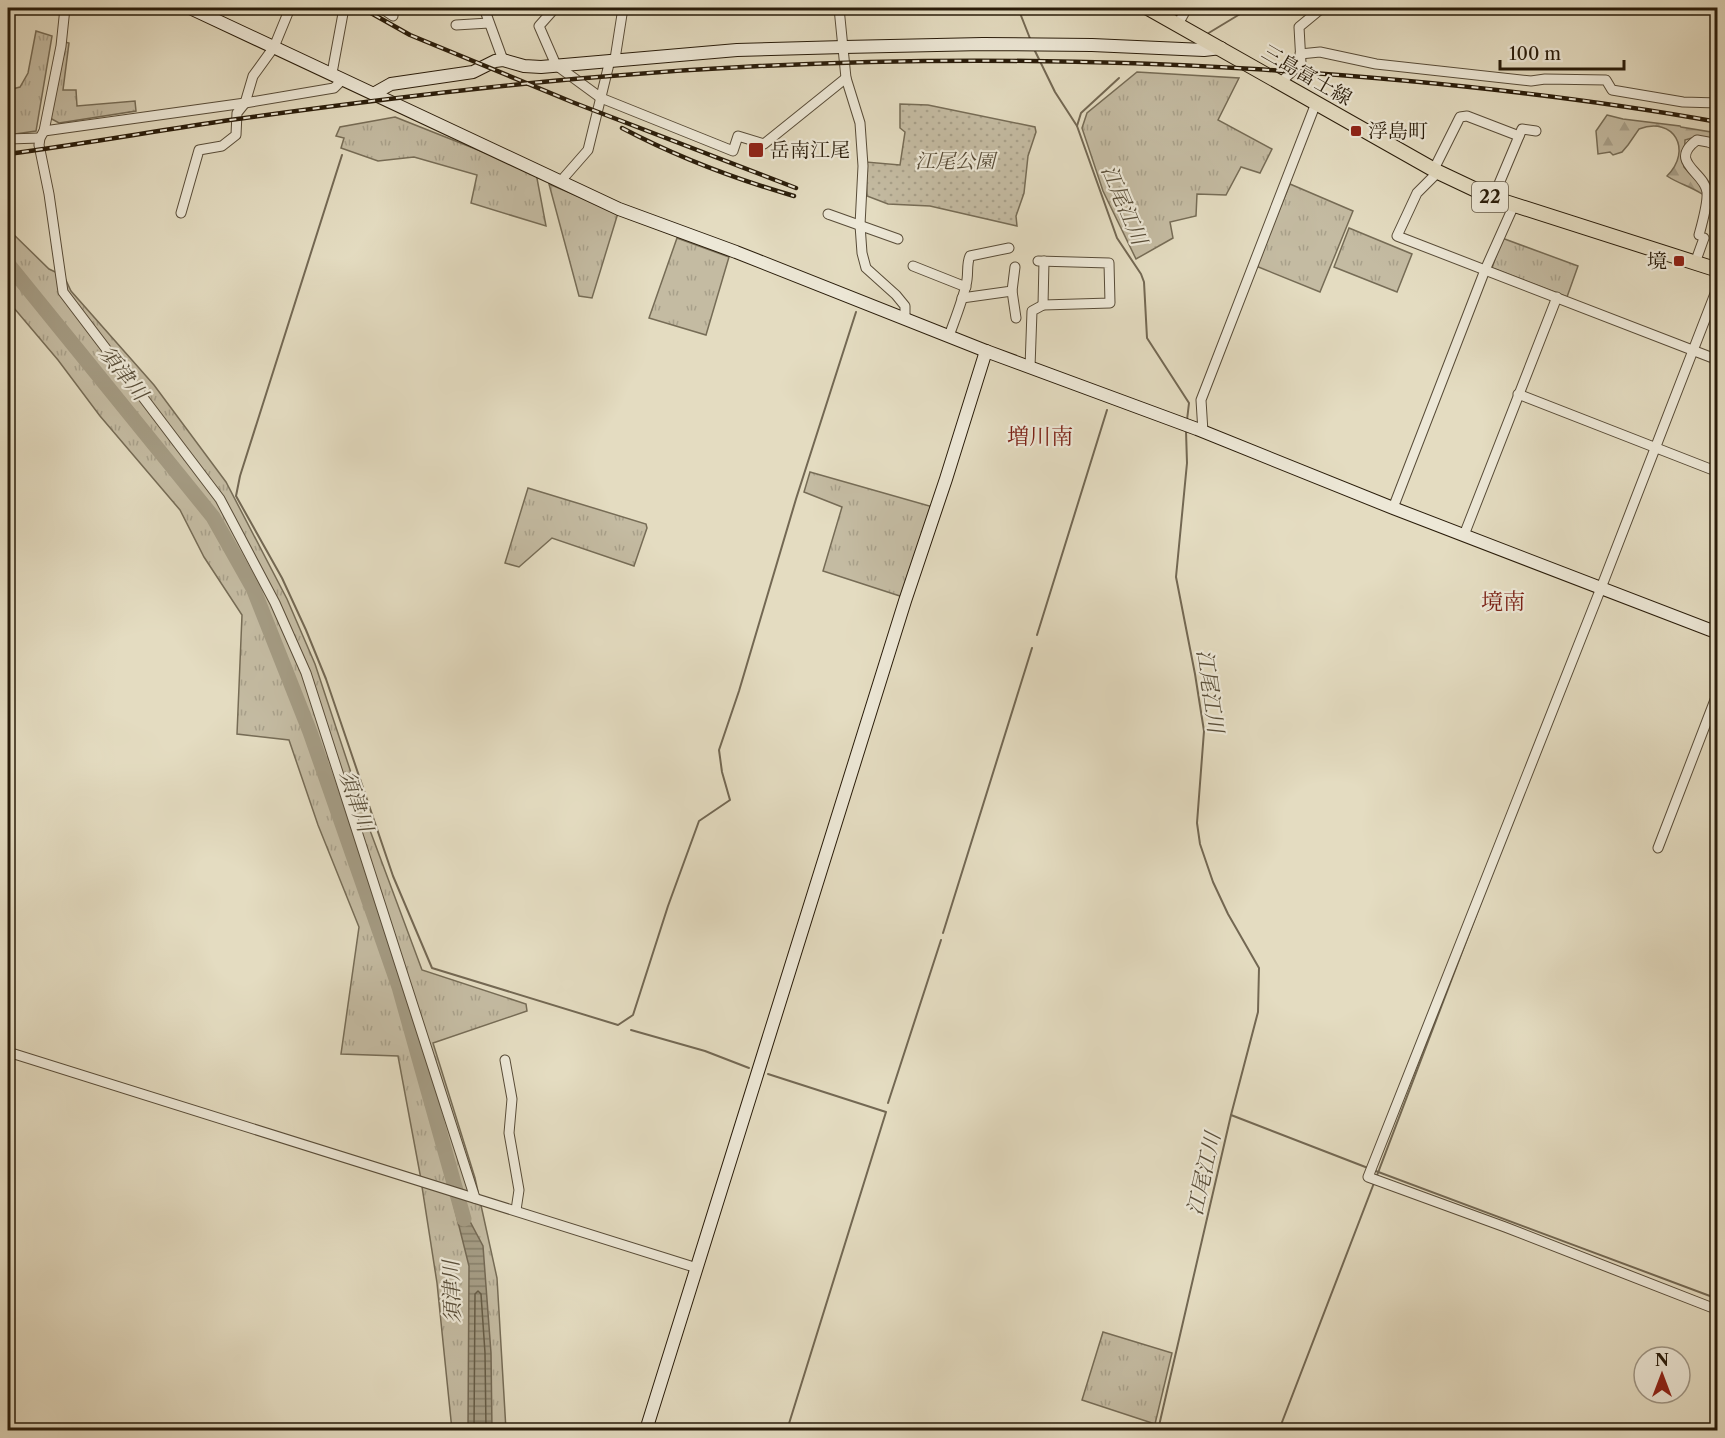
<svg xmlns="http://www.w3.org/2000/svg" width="1725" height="1438" font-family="'Libre Caslon Text','Noto Serif JP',serif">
	<defs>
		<pattern id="grass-tufts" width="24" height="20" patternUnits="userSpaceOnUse" patternTransform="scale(1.5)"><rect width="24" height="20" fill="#c4bba2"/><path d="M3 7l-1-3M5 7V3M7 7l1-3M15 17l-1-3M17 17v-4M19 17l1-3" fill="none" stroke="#a8a08a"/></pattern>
		<pattern id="forest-firs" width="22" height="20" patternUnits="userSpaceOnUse" patternTransform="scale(1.5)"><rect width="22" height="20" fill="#c4bba2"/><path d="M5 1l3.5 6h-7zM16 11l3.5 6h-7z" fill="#a8a08a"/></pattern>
		<pattern id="park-dots" width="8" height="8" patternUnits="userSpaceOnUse" patternTransform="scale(1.5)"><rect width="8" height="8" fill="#c4bba2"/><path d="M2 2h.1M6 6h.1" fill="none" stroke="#a8a08a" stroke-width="1.8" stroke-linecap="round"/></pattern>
		<pattern id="water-rules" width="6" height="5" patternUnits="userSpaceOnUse" patternTransform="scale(1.5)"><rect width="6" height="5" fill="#a49b83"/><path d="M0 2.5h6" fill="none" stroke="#867e69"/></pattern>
	</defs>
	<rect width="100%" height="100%" fill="#e4dcc1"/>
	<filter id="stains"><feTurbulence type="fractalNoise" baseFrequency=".00333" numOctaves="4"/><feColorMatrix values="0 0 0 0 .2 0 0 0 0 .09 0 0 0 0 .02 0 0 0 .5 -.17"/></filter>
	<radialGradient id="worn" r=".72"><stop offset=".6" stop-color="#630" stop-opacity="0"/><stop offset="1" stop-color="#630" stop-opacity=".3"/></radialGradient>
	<!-- grass -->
	<g fill="url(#grass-tufts)" stroke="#766c56" stroke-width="1.5">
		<path d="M36,31l16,5 -16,95 -28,4v-45l12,-3 8,-14z"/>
		<path d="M65,42l4,1 -6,47h13l1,16 58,-5 1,10 -77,12 -9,-5z"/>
		<path d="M1137,72l102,6 -21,42 54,29 -12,24 -19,-6 -15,28 -29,-1 -1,22 -26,6 3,16 -37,21 -33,-68 -21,-63 5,-15z"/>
		<path d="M395,117l141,56 10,53 -75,-23 6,-28 -63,-18 -36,4 -37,-13 3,-10 -8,-2 4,-9z"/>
		<path d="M549,184l69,29 -26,85 -13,-2z"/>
		<path d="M1290,184l63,27 -33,81 -64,-26z"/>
		<path d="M1349,228l63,26 -15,38 -63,-25z"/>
		<path d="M8,229l41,40 15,7 7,15 83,94 72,97 61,117 28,65 56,169 51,137 104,34 1,7 -94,32 42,135 22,100 9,152h-54l-15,-147 -17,-109 -22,-118 -57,-2 18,-127 -41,-102 -29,-85 -52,-6 5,-119 -38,-58 -24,-47 -80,-94 -42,-56 -50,-59z"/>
		<path d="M677,238l52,19 -23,78 -57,-17z"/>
		<path d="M1502,238l76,28 -11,31 -75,-29z"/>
		<path d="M810,472l123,35 -30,90 -80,-26 19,-64 -38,-15z"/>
		<path d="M528,488l118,36 1,4 -13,38 -82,-28 -33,29 -14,-4z"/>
		<path d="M1103,1332l69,21 -17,71 -73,-24z"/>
	</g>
	<!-- forest -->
	<path fill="url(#forest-firs)" stroke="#766c56" stroke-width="1.5" d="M1607,115l16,4 57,7 1,1 36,6v12l-19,-9 -13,4 -1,27 20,22 -2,5c-12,-8 -23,-10 -35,-18 26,-26 7,-60 -28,-47l-11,16 -6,7 -9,3 -3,-3 -12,2 -2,-23z"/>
	<!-- park -->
	<path fill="url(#park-dots)" stroke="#766c56" stroke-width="1.5" d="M900,104l28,1 107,22 1,5 -8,24 -4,37 -8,23 1,10 -87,-20 -42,-2 -21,-8 -1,-34 34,3 5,-33 -5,-4z"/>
	<!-- water -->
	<path fill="url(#water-rules)" stroke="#736853" stroke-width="1.5" d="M452,1198l6,1 25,47 8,107 1,77h-24l1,-164z"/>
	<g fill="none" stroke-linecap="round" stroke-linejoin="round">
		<!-- shore -->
		<path stroke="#665c46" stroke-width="1.5" d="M474,1430l1,-136 3,-3 3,3 4,59 1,77"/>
		<!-- stream -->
		<g stroke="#736853" stroke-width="2">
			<path d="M1018,8l13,33"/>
			<path d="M1207,34l43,-26"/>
			<path d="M1034,49l21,43 22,34 40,112 24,36 3,8 3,56 42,65 -2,17"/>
			<path d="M1077,126l4,-13 38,-35"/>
			<path d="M342,155l-102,321 -4,20 46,82 24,52 20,49 67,197 39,92 186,57 15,-10 35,-109 31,-85 31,-21 -8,-28 -3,-22 20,-59 57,-192 60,-187"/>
			<path d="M8,239l8,35 -8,16"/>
			<path d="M1037,635l70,-225"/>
			<path d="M943,933l89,-285"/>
			<path d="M631,1030l74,21 44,17"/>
			<path d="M768,1074l118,38 -99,318"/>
			<path d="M888,1103l53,-163"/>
			<path d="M1231,1115l137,53"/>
			<path d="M1373,1170l345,129"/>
			<path d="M1376,1178l107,-281"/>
			<path d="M1158,1430l73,-315 27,-103 1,-44 -31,-54 -15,-32 -13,-38 -3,-21 7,-92 -9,-57 -19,-97 11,-114 -1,-32"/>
			<path d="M1279,1430l95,-247"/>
		</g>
		<!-- river -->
		<path stroke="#a49b83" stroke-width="15" d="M8,264l205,253 40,71 57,144 89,255 65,232"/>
		<!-- street casing -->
		<g stroke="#584c38" stroke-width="11">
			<g id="street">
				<path d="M65,8l-4,38 -17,85 -4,7 -1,7 10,49 14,98 157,207 55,104 31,70 169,525"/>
				<path d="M381,8l12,8v-8"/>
				<path d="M484,8l19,52"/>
				<path d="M555,8l-16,18 17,39 45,33 132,53 5,-15 26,8 82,-66"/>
				<path d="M839,8l7,70 14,45 3,43 -3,59 2,28 4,15 30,27 9,11v12"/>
				<path d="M1178,24l9,-16"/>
				<path d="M456,25l33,-2"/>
				<path d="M1300,54l20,-2 56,12 155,17 14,-2 61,1 6,10 71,12 35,1"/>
				<path d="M615,59l8,-51"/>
				<path d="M332,73l12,-65"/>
				<path d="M1281,82l20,-19 -2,-36 23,-19"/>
				<path d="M44,131l201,-28 89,-15 9,-9"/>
				<path d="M8,139l32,-1"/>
				<path d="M1434,169l26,-52 7,-1 52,20"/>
				<path d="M1438,172l-21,21 -20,43 321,124"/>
				<path d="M560,182l28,-32 22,-90"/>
				<path d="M1493,198l29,-69 14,2"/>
				<path d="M181,213l18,-63 23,-4 14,-11 1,-22 8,-10 8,-27 21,-29 16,-39"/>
				<path d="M828,214l70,25"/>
				<path d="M1699,235c3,-11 9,-32 8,-43 -2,-20 -40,-30 -10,-52l11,2 10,4"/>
				<path d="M1695,263l9,-25"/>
				<path d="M913,266l53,21"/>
				<path d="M1718,286l-117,302 -233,589 137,50 213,83"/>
				<path d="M1012,291l4,27"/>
				<path d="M962,298l50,-7 3,-24"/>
				<path d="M1043,305l1,-44"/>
				<path d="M949,336c6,-17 13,-34 17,-51 3,-10 0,-21 4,-29l39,-8"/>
				<path d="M1030,367l2,-56 11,-6 67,-2 -1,-40 -71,-2"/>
				<path d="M1518,394l200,78"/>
				<path d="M1203,432l-2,-32 115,-297"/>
				<path d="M1393,508l92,-238 29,-65"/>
				<path d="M1464,535l93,-238"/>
				<path d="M1658,848l60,-156"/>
				<path d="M8,1052l689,216"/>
				<path d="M505,1060l7,39 -3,34 10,57 -3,20"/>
			</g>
		</g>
		<!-- secondary casing -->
		<g stroke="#291c0a" stroke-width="14">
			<g id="secondary">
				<path d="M190,8l429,201 117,43 250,99 211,78 196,79 325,125"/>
				<path d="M375,93l16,-9 82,-12 22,-11 8,-1 21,6 17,1 196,-17 107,-3 139,-3 109,1 112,5 17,-2"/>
				<path d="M646,1430l259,-829 41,-122 40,-128"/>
			</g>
		</g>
		<!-- primary casing -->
		<g stroke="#291c0a" stroke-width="16">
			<path id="primary" d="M1148,8l290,164 55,26 225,72"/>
		</g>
		<!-- street -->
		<use href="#street" stroke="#ede8d7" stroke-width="9"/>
		<!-- secondary -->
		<use href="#secondary" stroke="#ede8d7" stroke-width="12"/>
		<!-- primary -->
		<use href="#primary" stroke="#e4dcc1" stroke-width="14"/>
		<!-- rail casing -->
		<g stroke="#291c0a" stroke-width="4.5">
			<g id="rail">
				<path d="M362,8l48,27 51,21 111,46 224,86"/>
				<path d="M622,128c55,29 113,51 172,68"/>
				<path d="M8,154c74,-10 147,-23 222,-34 122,-17 245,-33 368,-43 219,-19 438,-21 656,-8 155,10 311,25 464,53"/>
			</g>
		</g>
		<!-- rail -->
		<use href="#rail" stroke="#ede8d7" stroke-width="2" stroke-dasharray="7" stroke-linecap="butt"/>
	</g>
	<!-- markers -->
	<g fill="#8f2418" stroke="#ede8d7" stroke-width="2">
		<rect x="1350" y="125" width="12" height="12" rx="3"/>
		<rect x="748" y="142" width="16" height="16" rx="3"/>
		<rect x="1673" y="255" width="12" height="12" rx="3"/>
	</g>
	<g text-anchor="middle" stroke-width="4.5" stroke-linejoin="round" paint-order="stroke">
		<!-- shield labels -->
		<rect fill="#ede8d7" stroke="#645948" stroke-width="1.5" x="1472" y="182" width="36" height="30" rx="4.5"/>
		<g font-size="18" font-weight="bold" fill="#291c0a">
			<text x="1490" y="203">22</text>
		</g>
		<!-- street labels -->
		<g font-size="20" fill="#291c0a" stroke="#ede8d7">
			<text transform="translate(1307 75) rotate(30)" y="7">三島富士線</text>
		</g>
		<!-- poi labels -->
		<g font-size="20" fill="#291c0a" stroke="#ede8d7" text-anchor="start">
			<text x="1368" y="138">浮島町</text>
			<text x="770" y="157">岳南江尾</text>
			<text x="1667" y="268" text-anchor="end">境</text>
		</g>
		<!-- park labels -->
		<g font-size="20" font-style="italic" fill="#584c38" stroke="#ede8d7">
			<text x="955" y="168">江尾公園</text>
		</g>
		<!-- water labels -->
		<g font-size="21" font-style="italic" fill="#5a4f3a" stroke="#ede8d7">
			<text transform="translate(1124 205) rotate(67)" y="7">江尾江川</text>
			<text transform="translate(123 373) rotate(51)" y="7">須津川</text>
			<text transform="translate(1210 691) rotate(82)" y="7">江尾江川</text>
			<text transform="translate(356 801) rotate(71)" y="7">須津川</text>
			<text transform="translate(1204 1174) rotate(-77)" y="7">江尾江川</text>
			<text transform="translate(452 1292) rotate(-92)" y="7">須津川</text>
		</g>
		<!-- quarter labels -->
		<g font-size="22" fill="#7a1f14" stroke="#ede8d7">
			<text x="1040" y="444">増川南</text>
			<text x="1503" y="609">境南</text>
		</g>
	</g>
	<!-- margin -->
	<rect width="1725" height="1438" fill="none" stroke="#e4dcc1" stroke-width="30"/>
	<rect x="9" y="9" width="1707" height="1420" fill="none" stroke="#291c0a" stroke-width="3"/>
	<rect x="15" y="15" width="1695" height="1408" fill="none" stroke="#291c0a" stroke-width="1.5"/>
	<!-- north arrow -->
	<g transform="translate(1662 1375)"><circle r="28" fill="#ede8d7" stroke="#9f9685" stroke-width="1.5"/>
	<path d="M0-4.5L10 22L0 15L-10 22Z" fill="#8f2418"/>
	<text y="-9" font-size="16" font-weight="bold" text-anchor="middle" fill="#291c0a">N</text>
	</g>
	<!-- scale -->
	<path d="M1500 60v9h124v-9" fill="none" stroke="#291c0a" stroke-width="3"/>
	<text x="1509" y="60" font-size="18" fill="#291c0a" stroke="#ede8d7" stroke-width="4.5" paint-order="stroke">100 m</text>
	<rect width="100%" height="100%" filter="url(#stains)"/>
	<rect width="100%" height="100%" fill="url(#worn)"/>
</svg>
